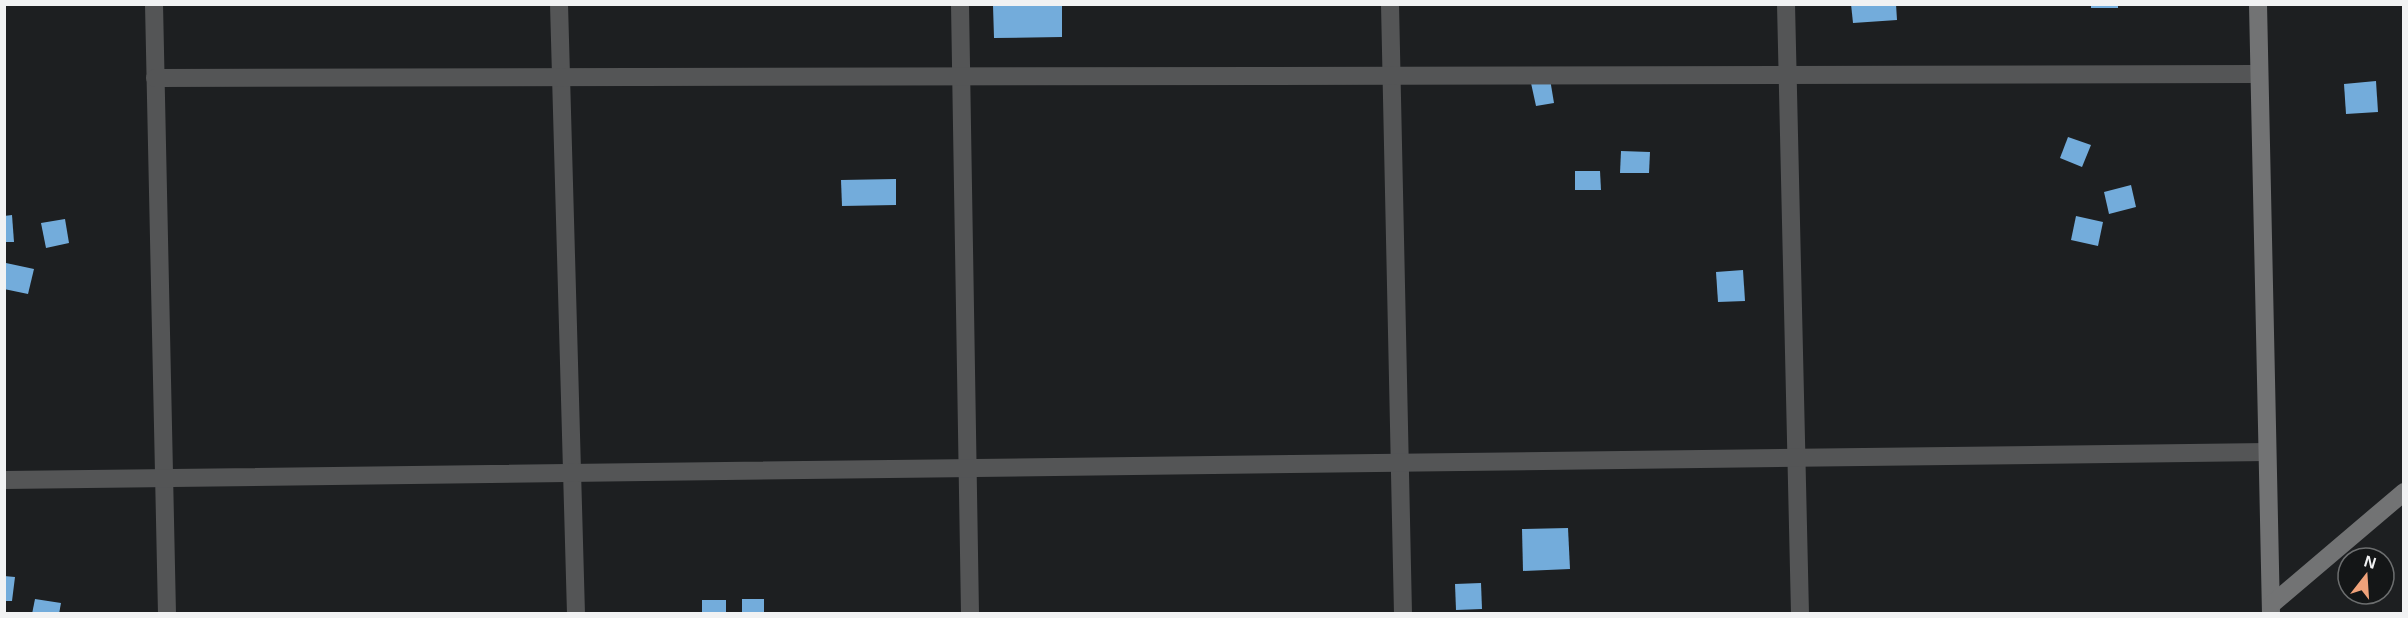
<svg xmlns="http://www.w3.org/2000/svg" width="2408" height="618" font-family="Arial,sans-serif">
	<rect width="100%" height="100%" fill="#1d1f21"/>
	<!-- building -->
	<g fill="#73acdb">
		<path d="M996,4h66v33l-68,1 -1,-33z"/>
		<path d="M1851,4h45l1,16 -44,3z"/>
		<rect x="2091" y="4" width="27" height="4"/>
		<path d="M1550,79l4,24 -18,3 -5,-23z"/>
		<path d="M2376,81l2,31 -32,2 -2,-30z"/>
		<path d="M2068,137l23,8 -9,22 -22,-9z"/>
		<path d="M1621,151l29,1 -1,21h-29z"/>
		<path d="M1575,171h25l1,19h-26z"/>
		<path d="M896,179v26l-54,1 -1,-26z"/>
		<path d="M2131,185l5,22 -27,7 -5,-22z"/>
		<path d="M12,215l2,27h-10v-26z"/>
		<path d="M2076,216l27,6 -5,24 -27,-6z"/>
		<path d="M65,219l4,24 -23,5 -5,-25z"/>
		<path d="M6,263l28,6 -6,25 -24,-5z"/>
		<path d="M1743,270l2,31 -27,1 -2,-30z"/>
		<path d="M1568,528l2,41 -47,2 -1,-42z"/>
		<path d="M4,576l11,1 -3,24h-8z"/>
		<path d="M1481,583l1,26 -26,1 -1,-26z"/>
		<path d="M35,599l26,4 -2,11h-27z"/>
		<rect x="742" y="599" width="22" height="15"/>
		<rect x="702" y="600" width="24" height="14"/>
	</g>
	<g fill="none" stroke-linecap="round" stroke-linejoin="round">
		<!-- street -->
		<g stroke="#545556" stroke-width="18">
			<path d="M154,4l13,610"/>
			<path d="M559,4l17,610"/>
			<path d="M960,4l10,610"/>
			<path d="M1390,4l13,610"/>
			<path d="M1786,4l14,610"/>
			<path d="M155,78l2104,-4"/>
			<path d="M4,480l2263,-28"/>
		</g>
		<!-- secondary -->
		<g stroke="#727374" stroke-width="18">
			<path d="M2258,4l13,610"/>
			<path d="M2271,605l133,-113"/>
		</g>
	</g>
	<!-- border -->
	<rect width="2408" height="618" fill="none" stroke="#f1f2f3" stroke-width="12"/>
	<!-- north arrow -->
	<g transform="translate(2366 576) rotate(17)"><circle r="28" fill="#141617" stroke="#6c6e6f" stroke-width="1.5"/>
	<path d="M0-4.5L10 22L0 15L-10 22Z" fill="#f0a27a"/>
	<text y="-9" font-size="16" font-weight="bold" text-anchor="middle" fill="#f1f2f3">N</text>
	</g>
</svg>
